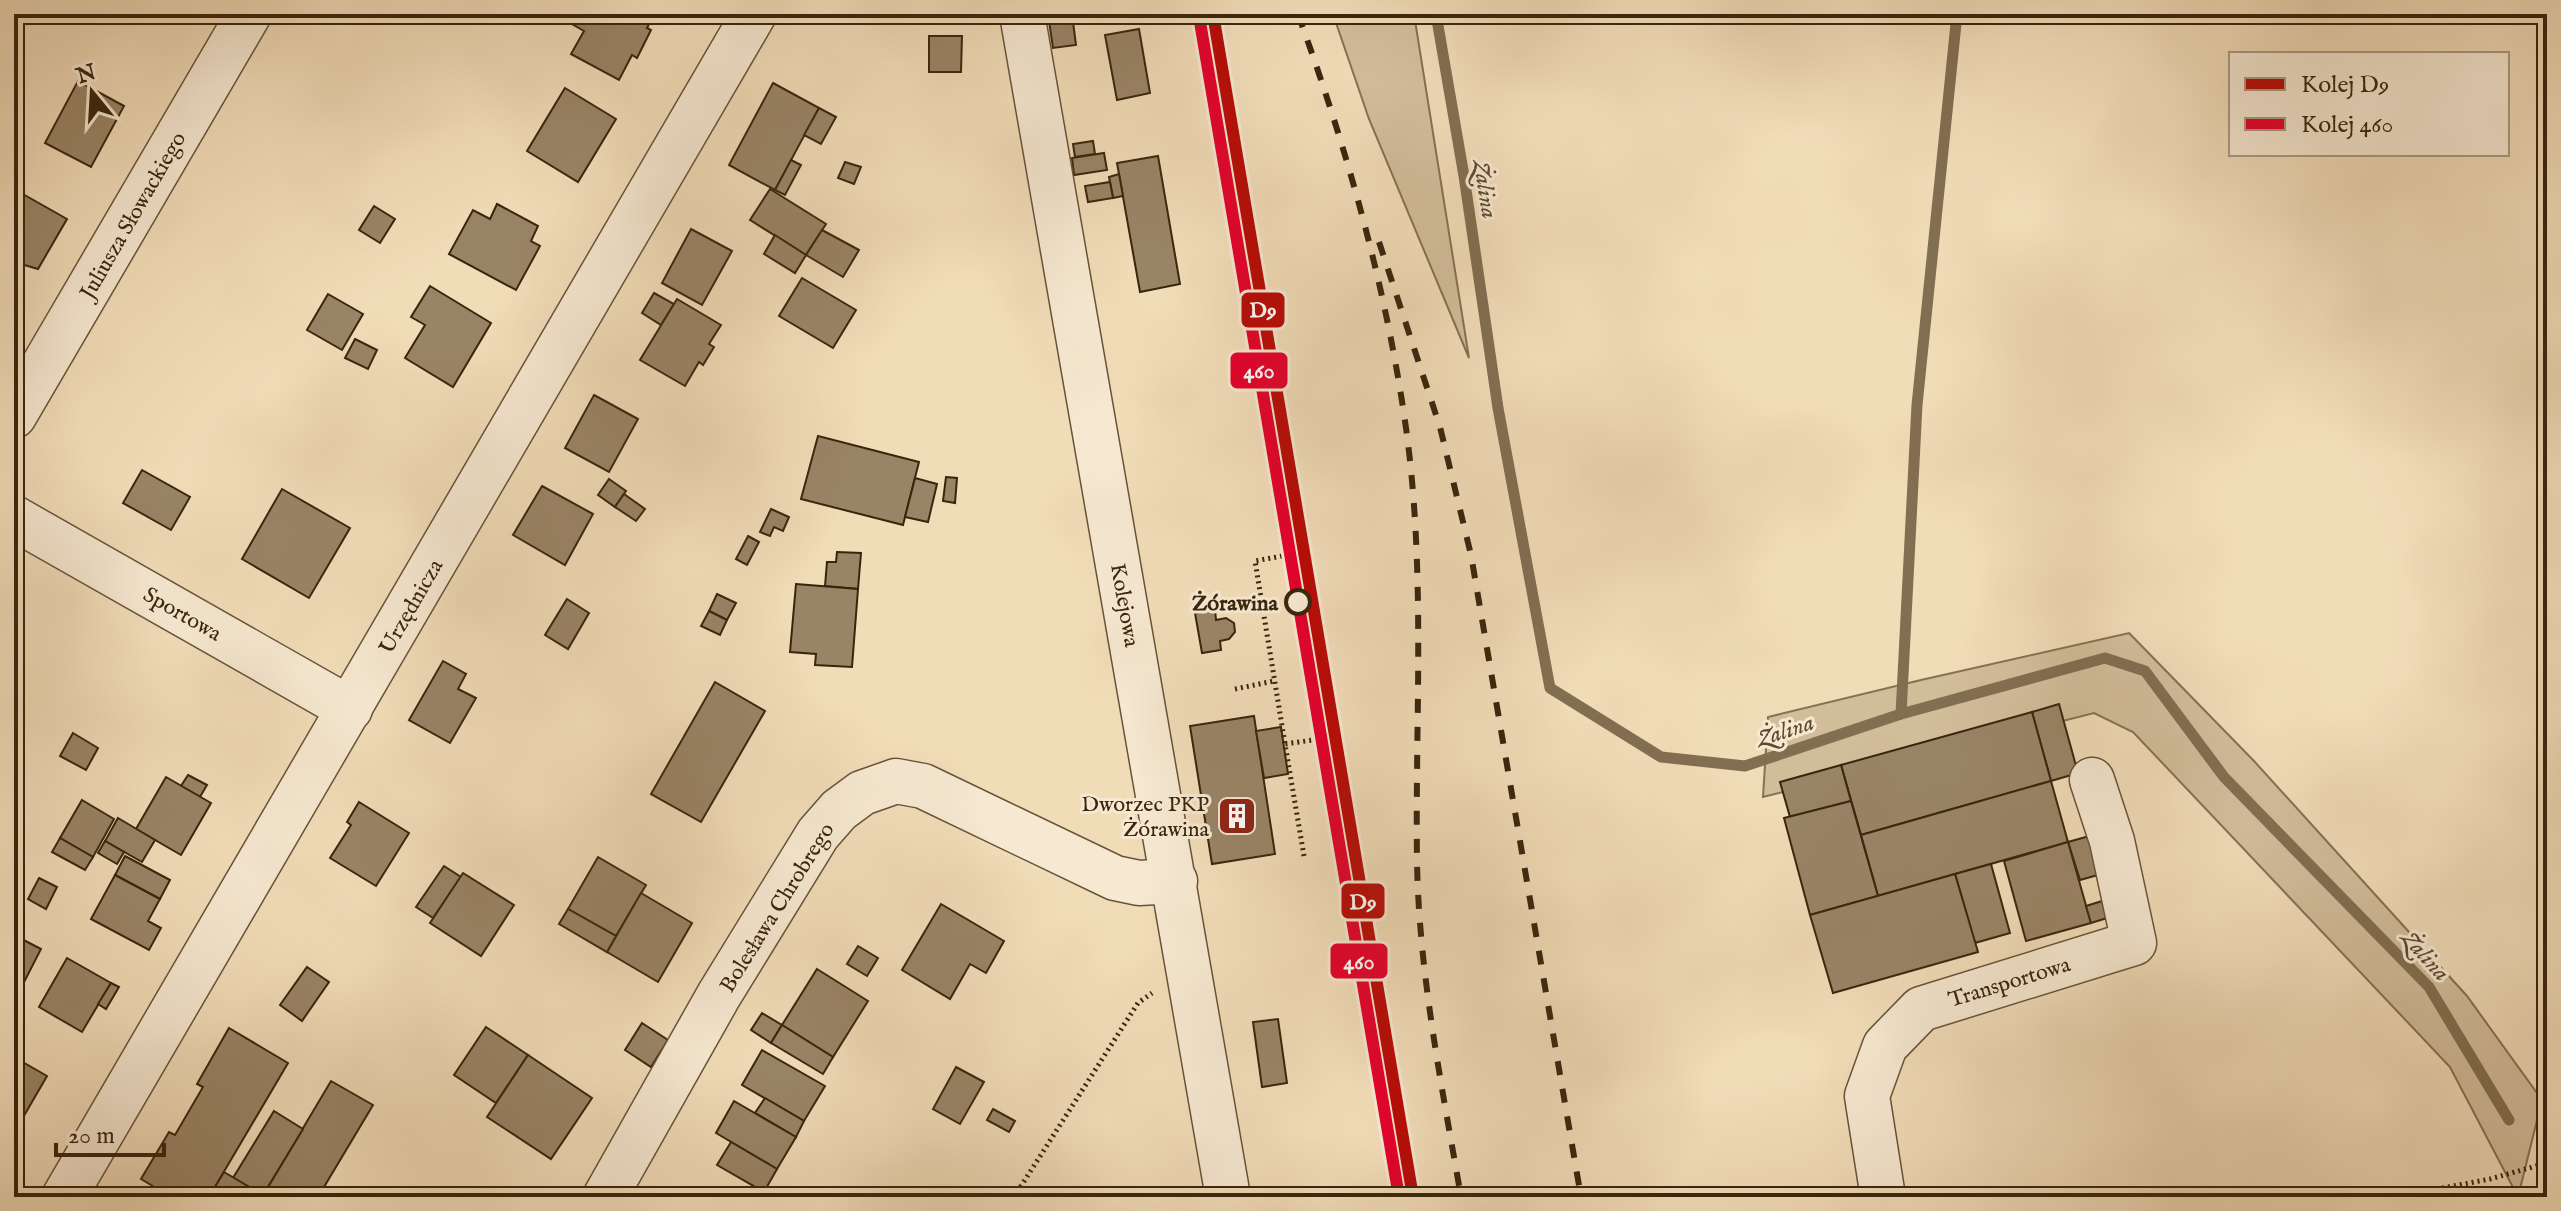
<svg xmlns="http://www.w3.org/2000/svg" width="2561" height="1211" font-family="'IM FELL English',serif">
	<rect width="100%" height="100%" fill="#f1dcb8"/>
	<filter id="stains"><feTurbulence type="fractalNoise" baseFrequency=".0025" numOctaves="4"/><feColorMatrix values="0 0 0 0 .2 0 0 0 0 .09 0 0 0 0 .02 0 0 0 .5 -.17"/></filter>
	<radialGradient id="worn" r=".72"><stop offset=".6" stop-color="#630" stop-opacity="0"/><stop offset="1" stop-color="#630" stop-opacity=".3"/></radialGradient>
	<!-- green -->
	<g fill="#d2bd9b" stroke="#867154" stroke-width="2">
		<path d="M1333,14h81l55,344 -100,-239z"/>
		<path d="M2129,633l125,128 213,235 75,104 -24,97 -68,-130 -317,-335 -39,-19 -331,84 5,-80 153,-37z"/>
	</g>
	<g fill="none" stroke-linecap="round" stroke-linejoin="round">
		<!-- stream -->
		<g stroke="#826e51" stroke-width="11">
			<path d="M1436,14l28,162 34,232 52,280 111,69 84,9 156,-52 204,-56 40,13 79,106 205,210 80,133"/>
			<path d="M1901,714l16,-309 40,-391"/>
			<path d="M2540,1193l2,4"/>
		</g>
	</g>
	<!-- building -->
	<g fill="#998466" stroke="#39250e" stroke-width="2">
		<path d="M568,14h86l-7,14 4,2 -14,28 -5,-3 -13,25 -48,-26 13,-23 -19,-11z"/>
		<path d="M1048,14h24l4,31 -23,3z"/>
		<path d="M1139,29l11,64 -33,7 -12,-65z"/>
		<path d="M929,36h33l-1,36h-32z"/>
		<path d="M78,81l46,25 -33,61 -46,-24z"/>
		<path d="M773,83l46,25 -44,82 -46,-25z"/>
		<path d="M565,88l51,31 -38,63 -51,-31z"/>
		<path d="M819,108l17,9 -15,27 -17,-9z"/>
		<path d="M1093,141l2,13 -20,3 -2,-13z"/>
		<path d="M1104,153l3,17 -33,5 -2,-17z"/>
		<path d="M1158,156l22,128 -40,8 -23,-129z"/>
		<path d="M791,160l10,5 -16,30 -10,-5z"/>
		<path d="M845,162l16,5 -7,17 -16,-6z"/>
		<path d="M1119,174l4,22 -10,2 -4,-21z"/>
		<path d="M1110,182l3,16 -25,4 -3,-16z"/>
		<path d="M14,189l53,30 -29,50 -24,-7z"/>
		<path d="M770,189l56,35 -20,31 -56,-35z"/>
		<path d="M497,204l41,22 -7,15 9,5 -24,44 -67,-36 24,-44 17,9z"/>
		<path d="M374,206l21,13 -15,24 -21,-13z"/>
		<path d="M691,229l41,22 -30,54 -40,-22z"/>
		<path d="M822,230l37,20 -16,27 -37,-22z"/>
		<path d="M775,235l31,20 -11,18 -31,-19z"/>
		<path d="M802,278l54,32 -23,38 -54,-32z"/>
		<path d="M430,286l61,37 -38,64 -48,-29 20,-33 -14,-8z"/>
		<path d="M654,293l20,11 -13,21 -19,-12z"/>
		<path d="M328,294l35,20 -21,36 -35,-20z"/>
		<path d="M677,299l44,26 -12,19 5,3 -11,18 -4,-3 -14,24 -45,-26z"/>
		<path d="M355,339l22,11 -9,19 -23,-11z"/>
		<path d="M594,395l44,24 -29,53 -44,-24z"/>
		<path d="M818,436l101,26 -16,63 -102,-26z"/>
		<path d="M142,470l48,27 -19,33 -48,-27z"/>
		<path d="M946,477l11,1 -2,25 -12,-2z"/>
		<path d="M915,478l22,6 -9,38 -23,-5z"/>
		<path d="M609,479l17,12 -11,16 -17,-12z"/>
		<path d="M542,486l51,28 -28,51 -52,-30z"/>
		<path d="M282,489l68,39 -41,70 -67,-39z"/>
		<path d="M624,494l21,15 -9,12 -21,-14z"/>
		<path d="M771,509l18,8 -6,14 -9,-4 -4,9 -10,-4z"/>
		<path d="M748,536l11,6 -12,23 -11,-6z"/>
		<path d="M837,552l24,1 -3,36 -33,-3 2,-24h9z"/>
		<path d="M796,584l62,5 -6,78 -37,-2 1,-11 -26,-2z"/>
		<path d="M717,594l19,9 -9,17 -18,-9z"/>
		<path d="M567,599l22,14 -21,36 -23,-14z"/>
		<path d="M1215,610l1,10 10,-2 8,5 1,9 -6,7 -9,2 1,9 -19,3 -7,-40z"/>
		<path d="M709,611l18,9 -7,15 -19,-9z"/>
		<path d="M443,661l23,13 -8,15 18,9 -26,45 -41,-23z"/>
		<path d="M715,682l50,29 -64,111 -50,-28z"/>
		<path d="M2059,704l19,69 -27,8 -19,-69z"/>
		<path d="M2032,712l19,69 -190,54 -20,-70z"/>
		<path d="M1254,716l21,138 -63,10 -22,-138z"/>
		<path d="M1281,727l7,47 -24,4 -8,-47z"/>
		<path d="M73,733l25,15 -12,22 -26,-14z"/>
		<path d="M1841,765l10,36 -61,16 -10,-35z"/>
		<path d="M188,775l19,10 -7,12 -19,-11z"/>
		<path d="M166,777l45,26 -30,52 -45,-26z"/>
		<path d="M2051,781l17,61 -190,54 -17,-61z"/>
		<path d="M82,800l32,19 -21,38 -33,-19z"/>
		<path d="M1851,801l27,95 -68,19 -26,-97z"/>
		<path d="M359,802l50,31 -33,53 -46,-28 21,-33 -4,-3z"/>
		<path d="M118,818l37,22 -13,22 -37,-21z"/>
		<path d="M2093,835l12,38 -25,7 -12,-38z"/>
		<path d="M60,838l33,19 -8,13 -33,-18z"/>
		<path d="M105,841l19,11 -7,12 -19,-11z"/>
		<path d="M2068,842l23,81 -65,18 -22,-80z"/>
		<path d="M125,856l45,24 -10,19 -45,-24z"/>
		<path d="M598,857l48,28 -30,51 -48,-27z"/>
		<path d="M1991,864l19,69 -35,10 -20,-69z"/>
		<path d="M444,866l17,11 -28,41 -17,-11z"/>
		<path d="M463,873l51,32 -33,51 -51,-33z"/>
		<path d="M1955,874l23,78 -145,41 -23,-78z"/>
		<path d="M115,875l45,24 -12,22 13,7 -12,22 -58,-31z"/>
		<path d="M39,878l18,9 -11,22 -18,-10z"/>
		<path d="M641,893l51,30 -34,59 -51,-30z"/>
		<path d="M2102,901l5,17 -16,5 -5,-17z"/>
		<path d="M941,904l63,37 -18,32 -16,-9 -20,35 -48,-29z"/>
		<path d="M568,909l48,27 -9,16 -48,-28z"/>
		<path d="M14,935l27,14 -21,41 -6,-3z"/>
		<path d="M858,946l20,12 -11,18 -20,-12z"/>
		<path d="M67,958l44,25 -29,49 -43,-25z"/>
		<path d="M307,967l22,15 -27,39 -22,-16z"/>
		<path d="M817,969l51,32 -35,56 -51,-32z"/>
		<path d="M111,983l8,4 -13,22 -8,-5z"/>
		<path d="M762,1013l20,12 -11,18 -20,-13z"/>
		<path d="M1278,1019l9,64 -25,4 -9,-65z"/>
		<path d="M642,1023l26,17 -17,27 -26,-17z"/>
		<path d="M782,1025l51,32 -10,17 -52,-31z"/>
		<path d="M486,1027l42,28 -32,48 -42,-28z"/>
		<path d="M229,1028l59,35 -79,134h-38l-30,-18 28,-47 6,3 28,-48 -6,-3z"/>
		<path d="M762,1050l63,36 -21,35 -62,-36z"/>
		<path d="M528,1055l64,43 -41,61 -64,-42z"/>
		<path d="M14,1057l33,19 -26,45 -7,-4z"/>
		<path d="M956,1067l28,15 -24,42 -27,-15z"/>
		<path d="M331,1081l42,24 -55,92h-56z"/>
		<path d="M765,1098l39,23 -8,16 -41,-24z"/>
		<path d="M734,1101l62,36 -19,32 -61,-36z"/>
		<path d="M993,1109l22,12 -6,11 -22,-12z"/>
		<path d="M274,1111l29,18 -40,66 -30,-17z"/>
		<path d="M731,1142l46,27 -13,23 -47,-27z"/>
		<path d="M224,1172l39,23 -1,2h-53z"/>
	</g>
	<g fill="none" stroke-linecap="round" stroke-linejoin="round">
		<!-- minor casing -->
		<g stroke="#675338" stroke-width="47">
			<g id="minor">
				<path d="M1022,14l206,1183"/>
				<path d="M14,416l235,-402"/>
				<path d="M14,518l336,191"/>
				<path d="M64,1197l690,-1183"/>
				<path d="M605,1197l114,-202 99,-161 21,-24 23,-17 34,-12 27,5 192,92 24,5 36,-2"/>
				<path d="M1883,1197l-16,-101 18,-50 36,-37 213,-66 -22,-102 -20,-61"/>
			</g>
		</g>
		<!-- path -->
		<g stroke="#39250e" stroke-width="5" stroke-dasharray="2 4" stroke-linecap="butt">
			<path d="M1282,556l-27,5 30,183"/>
			<path d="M1235,689l39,-8"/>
			<path d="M1304,856l-19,-112 28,-4"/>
			<path d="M1014,1197l124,-194 14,-10"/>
			<path d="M2395,1197l95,-18 57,-16"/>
		</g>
		<!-- minor -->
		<use href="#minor" stroke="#f6e8d1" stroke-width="44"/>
		<!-- rail -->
		<g stroke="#39250e" stroke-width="6" stroke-dasharray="14 14" stroke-linecap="butt">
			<path d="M1298,14c49,135 88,272 108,414 20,144 9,289 11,434 2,112 25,225 44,335"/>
			<path d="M1379,242l61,185 31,128 110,642"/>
		</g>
		<!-- rail-1 casing -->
		<g stroke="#f6e8d1" stroke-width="18">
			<path id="rail-1" d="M1213,14l200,1183"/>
		</g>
		<!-- rail-2 casing -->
		<g stroke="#f6e8d1" stroke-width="18">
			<path id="rail-2" d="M1199,16l200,1181"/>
		</g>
		<!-- rail-1 -->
		<use href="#rail-1" stroke="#b70a06" stroke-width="12"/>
		<!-- rail-2 -->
		<use href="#rail-2" stroke="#e4002b" stroke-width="12"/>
	</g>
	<!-- icons -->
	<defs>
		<g id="building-square" transform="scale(2)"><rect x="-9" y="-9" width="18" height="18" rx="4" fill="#8f2418" stroke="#f6e8d1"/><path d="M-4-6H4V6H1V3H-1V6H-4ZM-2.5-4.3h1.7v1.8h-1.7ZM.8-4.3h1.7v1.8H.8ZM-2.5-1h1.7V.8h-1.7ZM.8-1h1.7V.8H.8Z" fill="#fff"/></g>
	</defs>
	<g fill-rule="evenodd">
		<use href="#building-square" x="1237" y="816"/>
	</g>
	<!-- markers -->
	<circle fill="#f6e8d1" stroke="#39250e" stroke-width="4" cx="1298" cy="602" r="12"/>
	<g text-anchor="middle" stroke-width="6" stroke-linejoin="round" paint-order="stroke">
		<!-- street labels -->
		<g font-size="22" fill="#39250e" stroke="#f6e8d1">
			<text transform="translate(132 215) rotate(-60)" y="8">Juliusza Słowackiego</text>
			<text transform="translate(1126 605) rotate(80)" y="8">Kolejowa</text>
			<text transform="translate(410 606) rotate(-60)" y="8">Urzędnicza</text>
			<text transform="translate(183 613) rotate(30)" y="8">Sportowa</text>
			<text transform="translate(776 907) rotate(-58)" y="8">Bolesława Chrobrego</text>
			<text transform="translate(2009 981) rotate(-17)" y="8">Transportowa</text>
		</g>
		<!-- stop labels -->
		<g font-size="22" font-weight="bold" fill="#39250e" stroke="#f6e8d1" text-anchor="end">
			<text x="1278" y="610">Żórawina</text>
		</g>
		<!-- poi labels -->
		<g font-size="22" fill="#39250e" stroke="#f6e8d1" text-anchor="end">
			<text x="1209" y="811">Dworzec PKP<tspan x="1209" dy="25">Żórawina</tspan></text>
		</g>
		<!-- water labels -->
		<g font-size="24" font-style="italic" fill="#5d4930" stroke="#f6e8d1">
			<text transform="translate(1486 189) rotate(81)" y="8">Żalina</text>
			<text transform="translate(1785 730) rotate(-18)" y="8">Żalina</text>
			<text transform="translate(2426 955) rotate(48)" y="8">Żalina</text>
		</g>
	</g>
	<g stroke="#f6e8d1" stroke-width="3">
		<rect x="1240" y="291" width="46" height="38" rx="8" fill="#b70a06"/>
		<rect x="1229" y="351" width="60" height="39" rx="8" fill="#e4002b"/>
		<rect x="1340" y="882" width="46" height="38" rx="8" fill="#b70a06"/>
		<rect x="1329" y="942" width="60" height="38" rx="8" fill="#e4002b"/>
	</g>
	<g font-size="22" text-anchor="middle" font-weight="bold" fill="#fff">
		<text x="1263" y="317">D9</text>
		<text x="1259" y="378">460</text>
		<text x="1363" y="909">D9</text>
		<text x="1359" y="969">460</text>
	</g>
	<!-- margin -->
	<rect width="2561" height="1211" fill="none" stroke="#f1dcb8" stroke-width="48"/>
	<rect x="16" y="16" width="2529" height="1179" fill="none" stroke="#39250e" stroke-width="4"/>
	<rect x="24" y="24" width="2513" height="1163" fill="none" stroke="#39250e" stroke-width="2"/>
	<!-- legend -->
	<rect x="2229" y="52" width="280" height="104" fill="#f6e8d1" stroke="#aa9a83" stroke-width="2"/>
	<rect x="2245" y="78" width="40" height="12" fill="#b70a06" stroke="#aa9a83" stroke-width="2"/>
	<text x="2301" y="92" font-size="24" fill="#39250e">Kolej D9</text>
	<rect x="2245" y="118" width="40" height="12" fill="#e4002b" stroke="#aa9a83" stroke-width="2"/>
	<text x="2301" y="132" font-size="24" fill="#39250e">Kolej 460</text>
	<!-- north arrow -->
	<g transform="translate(92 92) rotate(342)" stroke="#f6e8d1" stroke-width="6" paint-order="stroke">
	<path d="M0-6L14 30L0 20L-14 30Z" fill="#39250e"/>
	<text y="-12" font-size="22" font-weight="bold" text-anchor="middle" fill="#39250e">N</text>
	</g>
	<!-- scale -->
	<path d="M56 1143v12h108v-12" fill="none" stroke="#39250e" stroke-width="4"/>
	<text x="68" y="1143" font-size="24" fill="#39250e" stroke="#f6e8d1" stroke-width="6" paint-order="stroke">20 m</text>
	<rect width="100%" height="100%" filter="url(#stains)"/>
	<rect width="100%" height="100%" fill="url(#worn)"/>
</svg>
